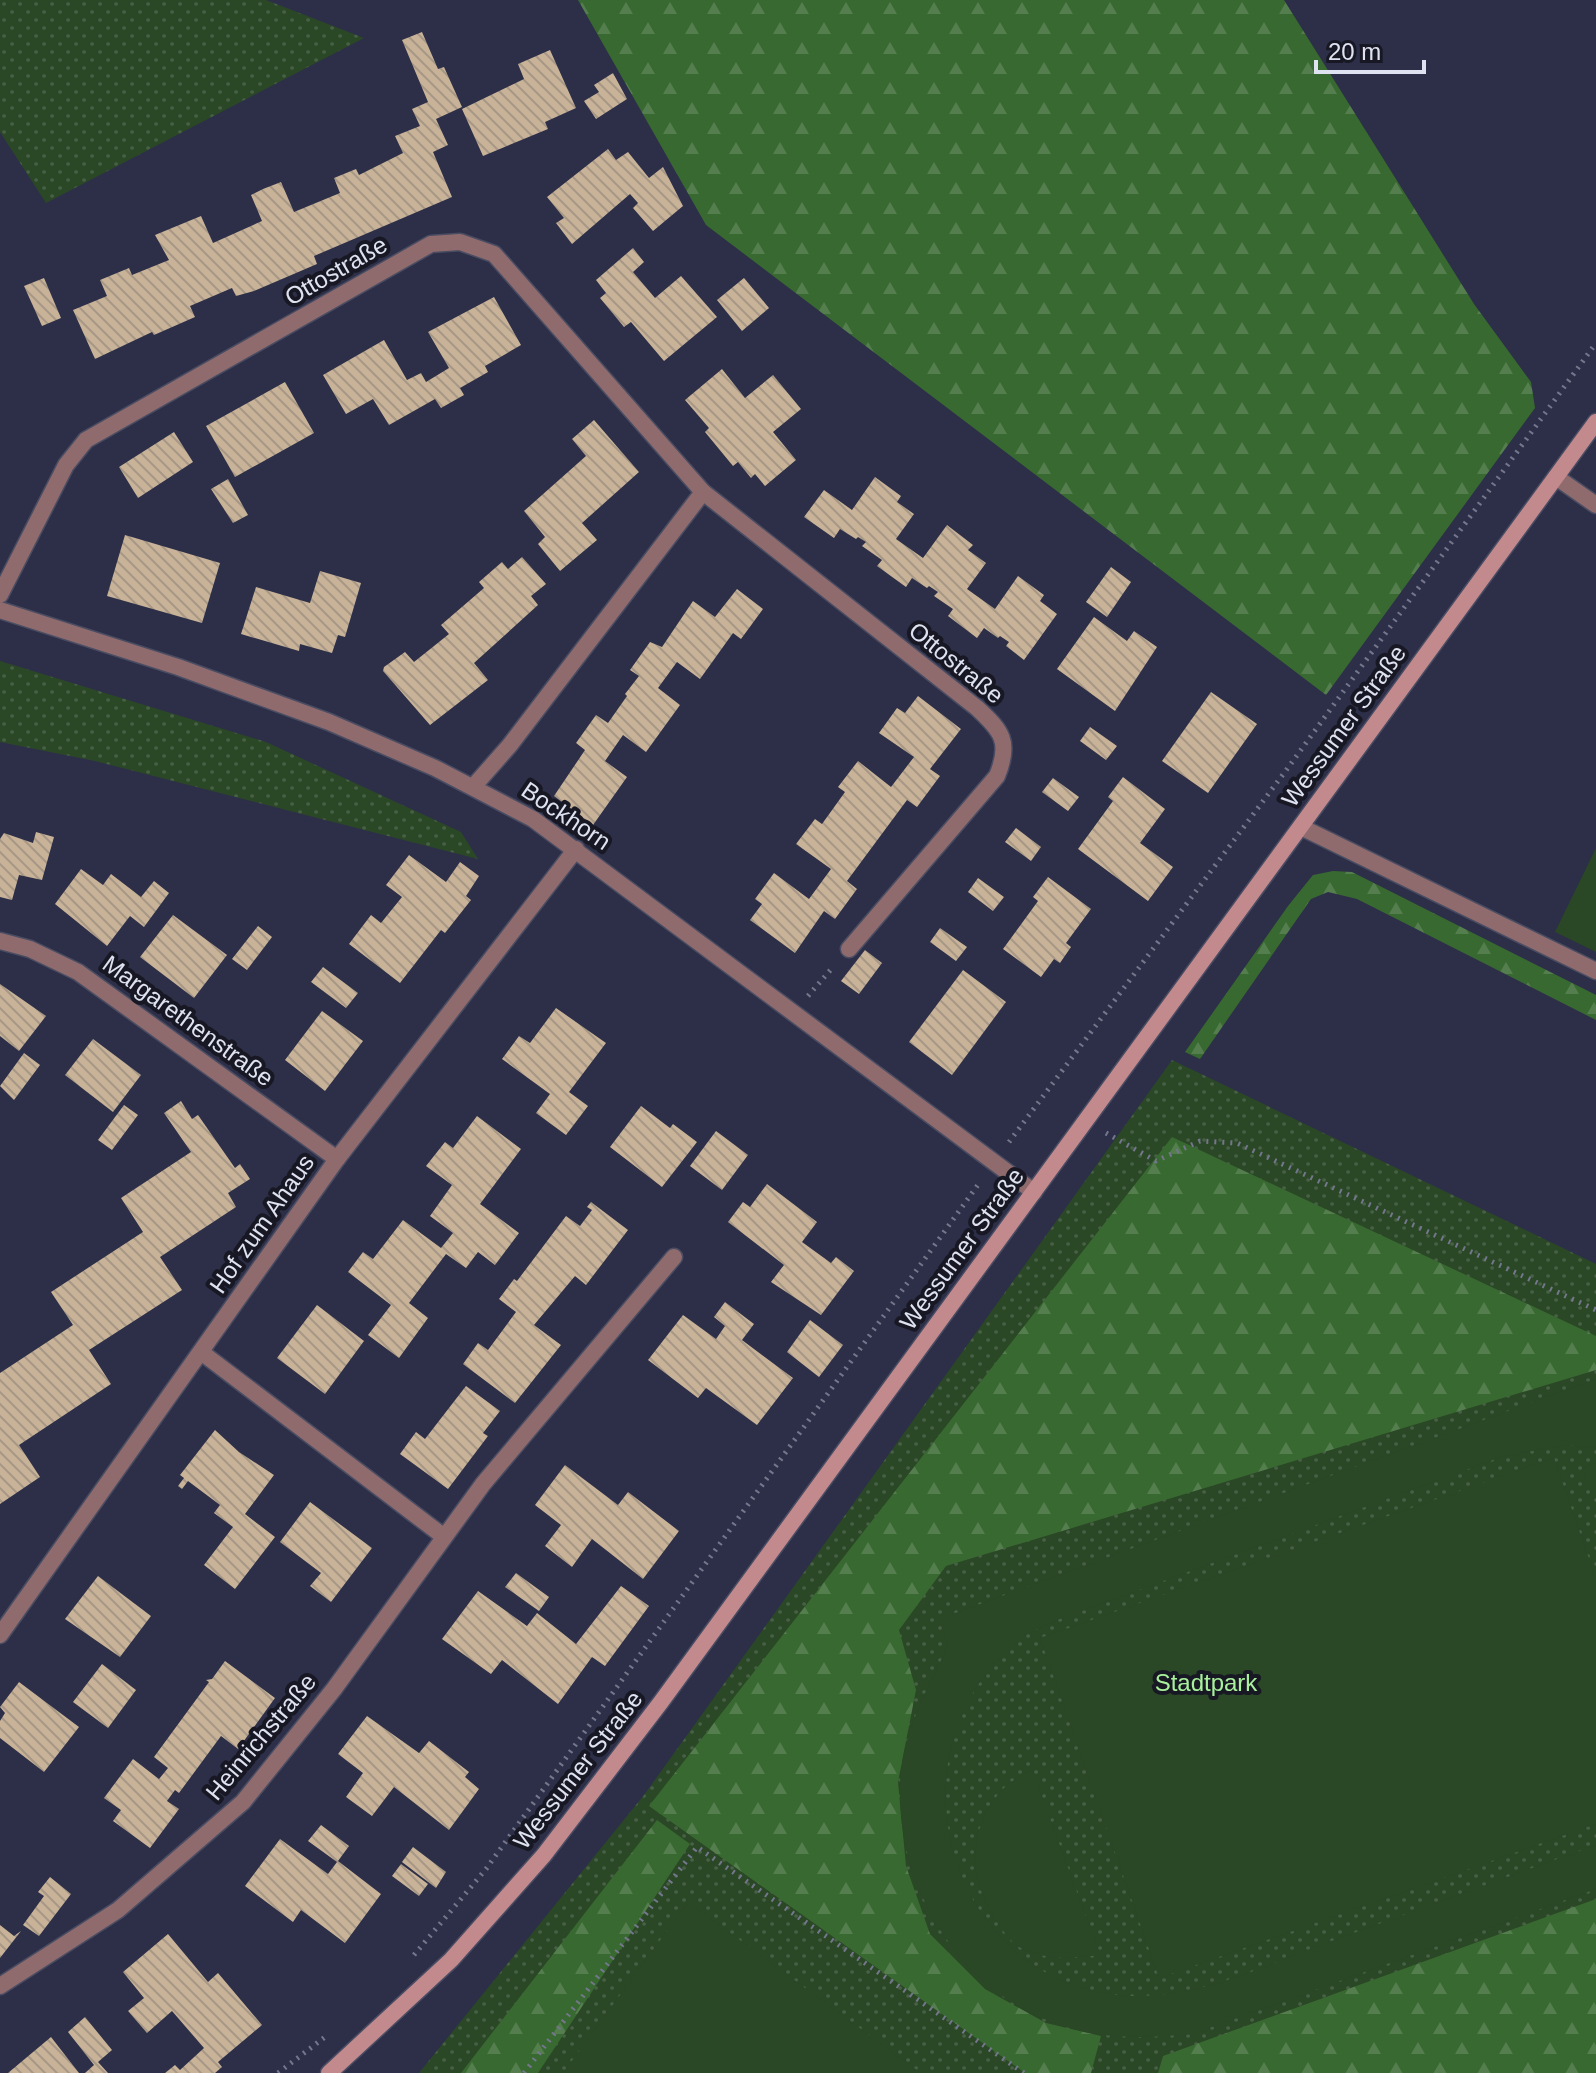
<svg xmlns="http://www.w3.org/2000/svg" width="1596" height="2073" font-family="Arial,sans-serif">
	<defs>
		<pattern id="grass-dots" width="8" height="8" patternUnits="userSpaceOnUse" patternTransform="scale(2)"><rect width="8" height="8" fill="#2a4726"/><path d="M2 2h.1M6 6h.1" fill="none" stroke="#486146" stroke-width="1.8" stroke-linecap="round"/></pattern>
		<pattern id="forest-firs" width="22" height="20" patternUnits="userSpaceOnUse" patternTransform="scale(2)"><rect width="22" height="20" fill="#386930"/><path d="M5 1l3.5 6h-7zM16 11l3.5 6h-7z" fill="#547e4e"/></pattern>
		<pattern id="building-back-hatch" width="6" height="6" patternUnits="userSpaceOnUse" patternTransform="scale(2)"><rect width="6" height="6" fill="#c8b399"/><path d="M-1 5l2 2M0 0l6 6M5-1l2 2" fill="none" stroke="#a79785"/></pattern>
	</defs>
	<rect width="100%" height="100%" fill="#2c2f47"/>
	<!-- grass -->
	<g fill="url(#grass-dots)">
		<path d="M0,0h266l98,38 -318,165 -46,-71z"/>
		<path d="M0,661l266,81 195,90 17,27 -383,-98 -95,-19z"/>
		<path d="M1172,1060l424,204v809h-1177l225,-278z"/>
	</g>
	<!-- forest -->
	<g fill="url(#forest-firs)">
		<path d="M578,0h706l190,304 57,78 4,26 -209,287 -620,-470z"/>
		<path d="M1333,871l19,1 244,123v25l-239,-121 -29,-7 -17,7 -111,160 -15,-7 103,-146 25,-31z"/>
		<path d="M1172,1137l424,199v34l-650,196 -47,64 17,60 -18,92 8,84 24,68 55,55 61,34 55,13 -10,37h-66l-376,-267z"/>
		<path d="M657,1820l33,24 -152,229h-77z"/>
		<path d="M1596,1899v174h-438l5,-17z"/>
	</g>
	<!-- pitch -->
	<g fill="#2a4726">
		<path d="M1596,848v104l-41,-20z"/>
		<path d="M1596,1379v68l-33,-2 -62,12 -444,163c-12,6 -26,11 -37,19 -140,112 -71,351 112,357 69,2 134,-31 197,-54 89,-32 178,-65 267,-97v44l-404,145c-45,4 -88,6 -132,-9 -101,-33 -164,-139 -160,-242 2,-49 27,-94 48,-137l-9,-27z"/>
		<path d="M1554,1458l42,121v245l-437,154 -119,-340z"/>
		<path d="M1596,1463v35l-3,1 -11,-30z"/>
		<path d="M1032,1769l68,186c-28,3 -53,6 -79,-7 -13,-7 -24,-26 -31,-38 -22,-38 -20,-86 12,-120 7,-8 21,-15 30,-21z"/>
		<path d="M688,1902l233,171h-358z"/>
	</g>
	<!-- building -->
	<g fill="url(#building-back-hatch)">
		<path d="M422,32l16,37 6,-2 18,40 -26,12 12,26 -15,7 19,45 -138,59 3,8 -63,27 -18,5 -4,-8 -42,18 5,11 -41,18 -2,-3 -57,27 -22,-49 34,-14 -7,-16 29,-12 3,7 37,-15 -14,-25 46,-19 12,27 49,-22 -11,-26 12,-6 18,-7 13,30 46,-19 -6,-15 22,-9 3,6 44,-22 -8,-17 25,-10 -8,-17 16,-7 -26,-62z"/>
		<path d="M550,50l26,58 -31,14 3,7 -65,27 -21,-47 62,-30 -6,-15z"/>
		<path d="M613,73l14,26 -31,20 -12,-18 15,-9 -5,-7z"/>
		<path d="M608,149l8,11 12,-8 21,26 14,-11 20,39 -30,25 -20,-23 5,-5 -8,-9 -58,50 -16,-21 8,-5 -17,-21z"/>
		<path d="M633,248l11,14 -11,10 22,26 26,-22 36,41 -53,44 -33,-39 -7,5 -24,-29 6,-5 -10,-13z"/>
		<path d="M44,278l17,40 -19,8 -18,-40z"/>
		<path d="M744,278l25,30 -27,23 -25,-31z"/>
		<path d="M494,297l27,48 -36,21 3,6 -28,16 4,7 -23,13 -6,-9 -46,26 -16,-26 -27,15 -23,-39 61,-35 23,40 14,-7 5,9 23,-14 -21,-36z"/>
		<path d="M722,369l23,29 28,-23 28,34 -28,23 23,28 -31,26 -10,-12 -4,4 -13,-16 -5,4 -28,-34 4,-4 -24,-28z"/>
		<path d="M285,382l29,51 -79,44 -29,-51z"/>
		<path d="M594,420l45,52 -57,51 15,17 -37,31 -22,-27 7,-7 -21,-26 62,-55 -14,-17z"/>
		<path d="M174,432l19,30 -55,36 -19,-31z"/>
		<path d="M875,477l26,19 -4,6 17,12 -18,25 27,19 24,-33 26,20 -5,5 18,13 -19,26 28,20 23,-33 26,19 -4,6 17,13 -33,46 -18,-14 3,-4 -9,-6 -2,2 -14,-10 -7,10 -29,-22 5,-7 -19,-13 4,-4 -9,-6 -2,2 -15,-10 -6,9 -29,-21 5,-6 -20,-14 4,-4 -8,-5 -2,2 -16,-10 -6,9 -30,-21 20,-27 28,20z"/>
		<path d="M228,479l20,36 -15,8 -22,-34z"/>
		<path d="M125,535l95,28 -18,60 -95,-27z"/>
		<path d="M522,557l24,27 -15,12 7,9 -64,58 14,17 -58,45 -47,-54 1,-4 21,-15 9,10 35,-28 -8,-9 43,-37 -5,-6 23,-20 6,7z"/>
		<path d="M1111,567l20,15 -24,35 -21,-15z"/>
		<path d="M320,571l41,12 -16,54 -7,-2 -6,18 -32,-9 -1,7 -58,-17 15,-47 54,16z"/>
		<path d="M737,589l26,20 -22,30 -8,-6 -33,46 -23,-17 -19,26 22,17 -34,47 -23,-17 -18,26 22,16 -34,48 -39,-29 31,-46 -9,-7 20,-28 12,8 19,-27 -2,-2 14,-18 -9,-6 20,-28 12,5 31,-46 22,16z"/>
		<path d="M1094,617l33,24 7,-10 23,16 -42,64 -58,-42z"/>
		<path d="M1211,692l46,32 -49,69 -46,-32z"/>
		<path d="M918,696l43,33 -31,40 10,7 -23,31 -10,-7 -60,81 10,8 -22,30 -11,-8 -29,42 -45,-33 12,-16 -7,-5 19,-26 35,26 22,-30 -35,-25 19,-25 7,5 23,-32 -7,-5 20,-26 33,26 23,-30 -35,-24 18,-25 8,5z"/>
		<path d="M1090,727l27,19 -11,14 -26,-19z"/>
		<path d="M1123,777l42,32 -25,34 33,24 -25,34 -70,-52 35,-48 -5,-4z"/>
		<path d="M1053,778l26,19 -11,14 -26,-19z"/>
		<path d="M1016,828l25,19 -10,14 -26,-19z"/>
		<path d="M36,832l18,5 -12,43 -23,-5 -7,25 -12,-3v-58l4,-6 29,10z"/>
		<path d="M409,855l37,27 14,-20 19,14 -13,20 5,4 -26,33 -4,-3 -41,53 -51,-39 22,-29 10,8 21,-26 -16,-12z"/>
		<path d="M81,869l22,16 8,-11 30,23 13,-16 15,12 -25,34 -14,-11 -23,30 -52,-42z"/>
		<path d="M1048,877l43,32 -25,34 5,4 -11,16 -6,-4 -13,18 -38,-28 35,-48 -5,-4z"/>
		<path d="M978,878l26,19 -11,14 -25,-19z"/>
		<path d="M173,915l54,40 -33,43 -54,-41z"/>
		<path d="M258,926l14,11 -25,33 -15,-11z"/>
		<path d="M940,928l27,19 -11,14 -26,-19z"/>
		<path d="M865,950l17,13 -23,31 -18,-13z"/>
		<path d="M323,967l35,26 -12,15 -35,-26z"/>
		<path d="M963,970l43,32 -54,73 -43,-33z"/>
		<path d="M0,984l46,32 -27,35 -19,-15z"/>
		<path d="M556,1008l50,35 -37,49 19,14 -22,29 -30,-22 14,-19 -48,-35 17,-23 11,7z"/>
		<path d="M322,1011l41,30 -38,50 -40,-31z"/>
		<path d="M93,1039l48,36 -28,37 -48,-37z"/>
		<path d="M24,1053l16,12 -26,35 -14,-14z"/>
		<path d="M181,1101l11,18 6,-4 37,53 5,-4 10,15 -22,14 8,14 -76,50 22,33 -93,60 22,34 -92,61 21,32 -40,27v-131l73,-48 -22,-33 92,-60 -22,-34 70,-46 -27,-39z"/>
		<path d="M124,1105l14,10 -26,35 -14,-10z"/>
		<path d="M641,1106l29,22 3,-4 24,18 -35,45 -52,-40z"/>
		<path d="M477,1116l44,33 -41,55 39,29 -24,32 -17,-13 -12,16 -20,-14 -37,49 19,15 -29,40 -31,-23 23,-30 -43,-33 15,-20 10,7 30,-39 38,28 12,-15 -23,-17 22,-31 -26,-19 19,-24 8,6z"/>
		<path d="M716,1131l32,24 -26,35 -32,-24z"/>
		<path d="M767,1184l50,38 -15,20 29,21 5,-6 18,14 -33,44 -50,-33 13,-17 -56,-43 15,-20 7,5z"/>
		<path d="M591,1202l37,28 -42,55 -11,-9 -41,49 27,20 -46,58 -52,-39 15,-21 10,7 28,-38 -17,-13 15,-20 3,2 49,-65 14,10 12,-16 -5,-3z"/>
		<path d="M725,1302l29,22 -12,16 51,38 -36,47 -51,-37 -8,10 -50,-38 35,-45 33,24 9,-13 -11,-9z"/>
		<path d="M317,1305l47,36 -39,53 -48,-36z"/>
		<path d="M810,1320l33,25 -24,32 -32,-25z"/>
		<path d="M466,1386l34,25 -17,22 5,3 -40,53 -48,-35 16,-22 9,7z"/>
		<path d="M215,1430l24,22 35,23 -29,39 30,23 -40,52 -31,-24 29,-38 -19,-14 6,-8 -32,-24 -6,8 -4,-3 6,-8 -4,-3z"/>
		<path d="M565,1465l53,40 10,-13 51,39 -36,48 -51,-40 -20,28 -27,-21 16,-21 -26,-20z"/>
		<path d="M310,1502l62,46 -41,54 -21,-16 11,-13 -41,-31z"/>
		<path d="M516,1573l33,24 -10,14 -34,-24z"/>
		<path d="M98,1576l53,40 -31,41 -55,-38z"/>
		<path d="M621,1586l28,20 -44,60 -13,-9 -34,47 -56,-44 -11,14 -49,-35 36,-48 49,35 10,-13 39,31z"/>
		<path d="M225,1661l50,37 -37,51 -17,-13 -42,57 -4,-3 -8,11 12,8 -29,39 -37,-27 8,-11 -17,-12 29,-39 26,20 9,-11 -14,-11 55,-75 -3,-2 6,-1z"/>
		<path d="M102,1664l34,26 -28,38 -35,-26z"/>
		<path d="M19,1682l60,45 -35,45 -44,-34v-17l5,-8 -5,-6z"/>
		<path d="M367,1716l52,37 10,-12 40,31 -4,5 14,12 -30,41 -55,-43 -22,29 -26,-19 17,-24 -25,-19z"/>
		<path d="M321,1825l28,21 -11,15 43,33 -36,49 -44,-33 -8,12 -48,-36 35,-47 48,35 9,-12 -29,-21z"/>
		<path d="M413,1847l33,25 -10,16 -34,-26z"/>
		<path d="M401,1864l27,20 -9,12 -27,-20z"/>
		<path d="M50,1877l21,17 -32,42 -16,-11 21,-29 -6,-4z"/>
		<path d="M0,1925l14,11 7,-5 -21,27z"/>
		<path d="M168,1934l40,48 10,-9 44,52 -44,37 4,5 -7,6h-50l10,-8 5,5 24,-22 -32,-37 -25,22 -19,-22 16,-13 -21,-26z"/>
		<path d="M85,2017l27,33 -14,12 10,11h-23l9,-8 -26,-33z"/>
		<path d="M51,2037l28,36h-71z"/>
	</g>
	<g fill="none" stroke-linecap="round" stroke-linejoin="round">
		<!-- service casing -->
		<g stroke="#494c62" stroke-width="19">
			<g id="service">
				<path d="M1556,477l40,28"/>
				<path d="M1301,827l295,144"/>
			</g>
		</g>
		<!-- minor casing -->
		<g stroke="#494c62" stroke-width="19">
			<g id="minor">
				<path d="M703,492l274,216c25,23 34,34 20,68l-148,173"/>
				<path d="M0,595l66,-130 20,-25 345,-196 29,-2 34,12 209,238 -193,253 -37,42"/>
				<path d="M0,610l178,57 151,55 106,46 98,51 501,373"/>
				<path d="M0,941l30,8 48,23 259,187"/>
				<path d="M201,1352l242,184"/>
				<path d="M0,1635l337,-476 239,-310"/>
				<path d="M0,1986l118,-76 125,-108 91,-113 149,-205 191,-227"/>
			</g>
		</g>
		<!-- secondary casing -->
		<g stroke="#494c62" stroke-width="19">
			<path id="secondary" d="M329,2073l122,-113 93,-105 117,-153 935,-1280"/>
		</g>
		<!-- path -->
		<g stroke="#74778c" stroke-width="5" stroke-dasharray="2 6" stroke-linecap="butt">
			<path d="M808,996l25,-29"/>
			<path d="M1106,1133l50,28 44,-20 37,2 359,167"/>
			<path d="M1009,1142l281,-377 306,-422"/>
			<path d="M414,1955l72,-86 494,-687"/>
			<path d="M278,2073l47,-36"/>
			<path d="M524,2073l173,-226 327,226"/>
		</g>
		<!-- service -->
		<use href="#service" stroke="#8f6b6d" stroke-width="16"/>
		<!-- minor -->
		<use href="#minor" stroke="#8f6b6d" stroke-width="16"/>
		<!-- secondary -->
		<use href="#secondary" stroke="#c38a8e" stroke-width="16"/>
	</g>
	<g text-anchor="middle" stroke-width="8" stroke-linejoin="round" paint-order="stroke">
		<!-- street labels -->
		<g font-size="24" fill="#dfe2f1" stroke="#171823">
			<text transform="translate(336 271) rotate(-30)" y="8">Ottostraße</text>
			<text transform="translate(956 663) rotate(39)" y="8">Ottostraße</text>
			<text transform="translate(1344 726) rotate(-54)" y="8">Wessumer Straße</text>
			<text transform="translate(566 816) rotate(34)" y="8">Bockhorn</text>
			<text transform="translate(188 1021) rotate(36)" y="8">Margarethenstraße</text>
			<text transform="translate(262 1224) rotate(-55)" y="8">Hof zum Ahaus</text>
			<text transform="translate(962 1249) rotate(-54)" y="8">Wessumer Straße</text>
			<text transform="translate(261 1737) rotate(-50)" y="8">Heinrichstraße</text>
			<text transform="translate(578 1770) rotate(-52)" y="8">Wessumer Straße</text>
		</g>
		<!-- park labels -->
		<g font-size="24" fill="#a8f09c" stroke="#171823">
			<text x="1206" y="1691">Stadtpark</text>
		</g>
	</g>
	<!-- scale -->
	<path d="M1316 60v12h108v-12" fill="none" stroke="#dfe2f1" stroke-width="4"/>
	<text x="1328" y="60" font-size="24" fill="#dfe2f1" stroke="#171823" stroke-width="6" paint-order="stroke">20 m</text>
</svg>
